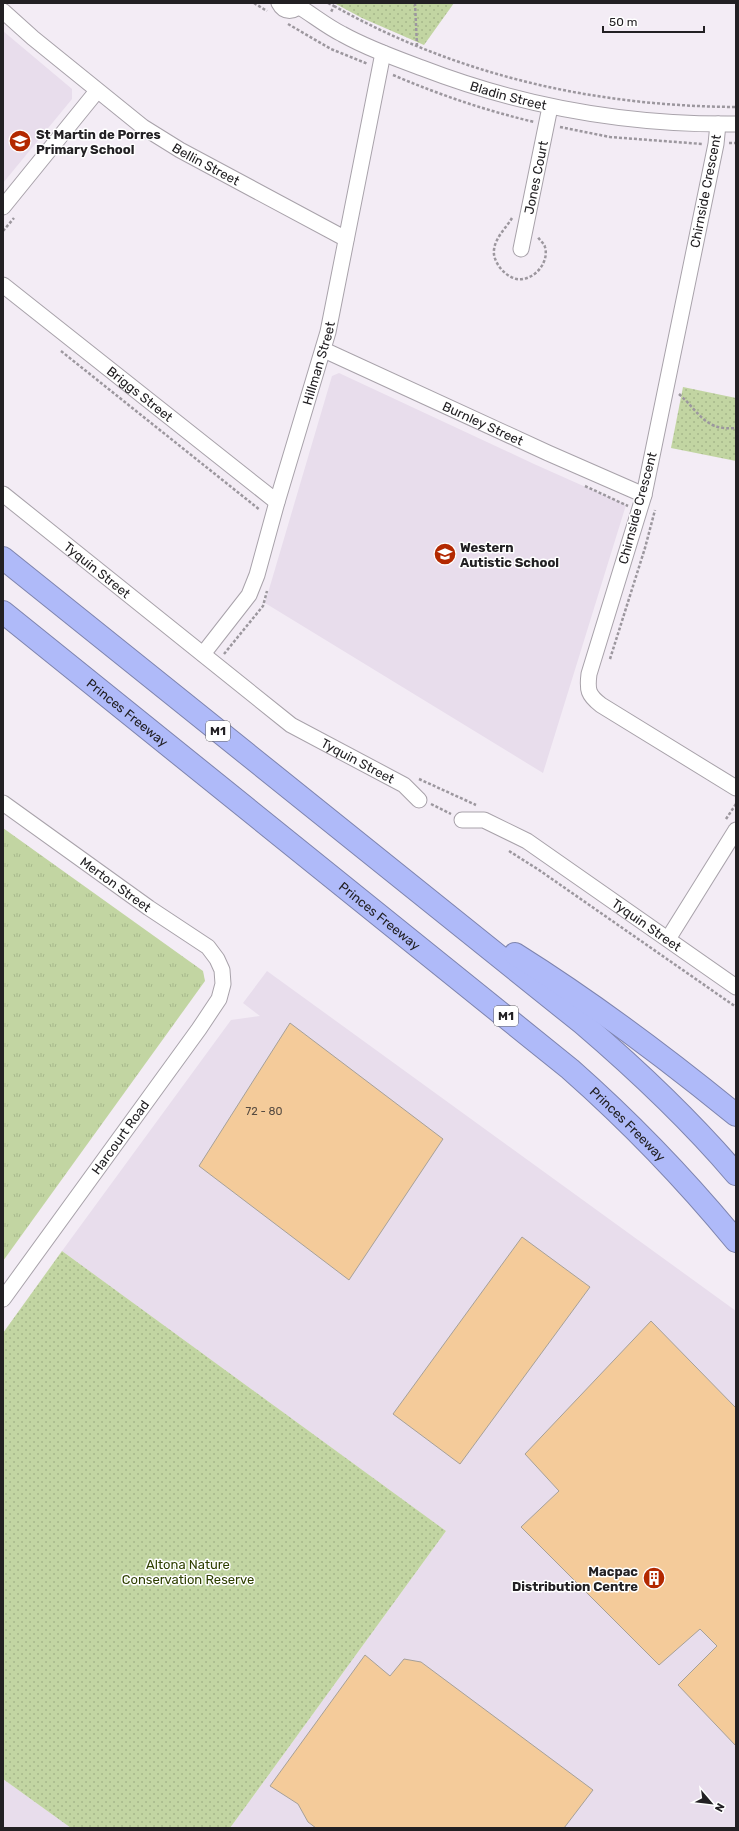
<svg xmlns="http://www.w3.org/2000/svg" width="739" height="1831" font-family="Rubik,sans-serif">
	<defs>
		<pattern id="grass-tufts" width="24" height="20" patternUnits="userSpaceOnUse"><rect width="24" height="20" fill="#c2d5a2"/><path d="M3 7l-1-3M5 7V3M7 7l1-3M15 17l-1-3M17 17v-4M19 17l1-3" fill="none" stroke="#a6b78b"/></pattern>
		<pattern id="park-dots" width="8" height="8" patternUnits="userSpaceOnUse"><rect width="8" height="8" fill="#c2d5a2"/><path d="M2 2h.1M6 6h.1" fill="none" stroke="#a6b78b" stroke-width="1.8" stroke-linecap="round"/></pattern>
	</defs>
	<rect width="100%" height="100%" fill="#f3ecf5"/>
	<!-- built -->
	<g fill="#e8ddec">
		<path d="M3,31l69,58v10l-69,84z"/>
		<path d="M339,373l195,91 92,41 -83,268 -278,-170 67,-227z"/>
		<path d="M267,971l469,340v517h-506l216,-297 -384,-280 169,-231 29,-4 -17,-13z"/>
		<path d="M3,1779l68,49h-68z"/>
	</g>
	<!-- grass -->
	<path fill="url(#grass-tufts)" d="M3,828l200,143 2,10 -202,280z"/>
	<!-- park -->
	<g fill="url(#park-dots)">
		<path d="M334,3h120l-30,42 -62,-27z"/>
		<path d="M683,387l53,11v63l-65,-13z"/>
		<path d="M62,1251l384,280 -216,297h-159l-68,-49v-446z"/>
	</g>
	<!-- building -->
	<g fill="#f4cb9a" stroke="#a6a098">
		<path d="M290,1023l153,116 -94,141 -150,-114z"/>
		<path d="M522,1237l68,50 -130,177 -67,-50z"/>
		<path d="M651,1321l85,87v338l-58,-61 39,-39 -17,-17 -41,36 -138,-138 38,-36 -34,-37z"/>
		<path d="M365,1655l25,21 14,-17 17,3 172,128 -29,38h-248l-8,-6 -10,-18 -28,-18z"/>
	</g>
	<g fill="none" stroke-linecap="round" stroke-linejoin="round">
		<!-- minor casing -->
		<g stroke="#a8a2aa" stroke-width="17">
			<g id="minor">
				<path d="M279,3c5,10 16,10 21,0"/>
				<path id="s1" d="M298,6c15,9 28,20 44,28 25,14 53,24 80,34 101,39 206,57 314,56"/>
				<path id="s2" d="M3,11l30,27 110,89 37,23 166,89"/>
				<path d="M718,124l-2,20 -72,351 -55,179c-2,16 -1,21 12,31l135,83"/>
				<path d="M3,207l94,-116"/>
				<path id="s3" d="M521,249l29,-142"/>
				<path id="s4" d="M3,285l274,217"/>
				<path id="s5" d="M324,350l224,103 96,42"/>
				<path id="s6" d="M3,494l288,231 113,60 15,15"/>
				<path id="s7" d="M203,654l46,-59 8,-20 20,-73 51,-170 55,-279"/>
				<path id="s8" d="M3,803l146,105 59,39 9,12 5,11 1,14 -4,15 -20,30 -196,270"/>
				<path id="s9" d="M462,820h22l43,21 209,146"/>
				<path d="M668,939l68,-109"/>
			</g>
		</g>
		<!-- highway casing -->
		<g stroke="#7e84ae" stroke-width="24">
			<g id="highway">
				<path d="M3,558l579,465c55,47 107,96 154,151"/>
				<path id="s10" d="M3,612l567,457c60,53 115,110 166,172"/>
				<path d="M515,954c78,49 150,103 221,161"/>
			</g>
		</g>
		<!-- path -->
		<g stroke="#9c979e" stroke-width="2.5" stroke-dasharray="3 2" stroke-linecap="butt">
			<path d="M254,3l13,8"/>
			<path d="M328,3l6,3 -3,6"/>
			<path d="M415,3l2,43"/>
			<path d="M334,6c125,70 260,100 402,101"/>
			<path d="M288,24l43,25 37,15"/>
			<path d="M393,75c47,20 91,35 141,47"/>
			<path d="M560,127l50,10 92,7"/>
			<path d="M729,143h7"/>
			<path d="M512,218c-6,10 -17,20 -18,32 -2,13 15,32 29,29 14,-2 26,-18 22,-32 -1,-4 -5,-6 -7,-10"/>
			<path d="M3,231l11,-13"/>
			<path d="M61,351l199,159"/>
			<path d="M679,394c21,19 26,37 57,34"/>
			<path d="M585,486l43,20"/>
			<path d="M224,654l39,-48 4,-15"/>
			<path d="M610,659l35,-111 10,-38"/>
			<path d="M419,779l57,26"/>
			<path d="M431,804l20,10"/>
			<path d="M726,819l10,-15"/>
			<path d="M509,851l30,19 197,137"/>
		</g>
		<!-- minor -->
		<use href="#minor" stroke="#fff" stroke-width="15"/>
		<!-- highway -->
		<use href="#highway" stroke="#afbaf9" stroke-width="22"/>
	</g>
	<!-- icons -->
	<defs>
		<g id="school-disc" transform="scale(1.15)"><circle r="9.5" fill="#b32800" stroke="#fff"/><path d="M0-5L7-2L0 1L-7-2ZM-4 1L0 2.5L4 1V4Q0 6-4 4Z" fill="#fff"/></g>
		<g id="building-disc" transform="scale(1.15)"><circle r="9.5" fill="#b32800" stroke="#fff"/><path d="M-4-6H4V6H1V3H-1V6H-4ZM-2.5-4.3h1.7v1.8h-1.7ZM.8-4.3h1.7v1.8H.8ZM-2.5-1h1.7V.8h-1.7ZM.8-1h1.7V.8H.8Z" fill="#fff"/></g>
	</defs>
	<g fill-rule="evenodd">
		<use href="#school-disc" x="20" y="141"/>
		<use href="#school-disc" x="445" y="554"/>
		<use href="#building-disc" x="654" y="1578"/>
	</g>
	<g text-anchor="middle" stroke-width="3" stroke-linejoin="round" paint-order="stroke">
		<!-- number labels -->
		<g font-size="11" fill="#564b41">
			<text x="264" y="1115">72 - 80</text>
		</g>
		<!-- shield labels -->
		<g fill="#fff" stroke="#646365" stroke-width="1">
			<rect x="206" y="721" width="24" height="20" rx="3"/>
			<rect x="494" y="1006" width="24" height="20" rx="3"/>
		</g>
		<g font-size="12" font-weight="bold" fill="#222023">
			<text x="218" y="735">M1</text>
			<text x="506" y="1020">M1</text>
		</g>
		<!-- street labels -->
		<g font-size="13" fill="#222023" stroke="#fff">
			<text dy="5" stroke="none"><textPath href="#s1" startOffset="230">Bladin Street</textPath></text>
			<text dy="5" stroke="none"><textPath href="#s2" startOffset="255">Bellin Street</textPath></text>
			<text dy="5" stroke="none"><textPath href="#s3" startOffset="73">Jones Court</textPath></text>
			<text transform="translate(705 191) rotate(-79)" y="5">Chirnside Crescent</text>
			<text dy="5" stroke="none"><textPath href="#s7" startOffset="317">Hillman Street</textPath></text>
			<text dy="5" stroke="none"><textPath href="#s4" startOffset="175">Briggs Street</textPath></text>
			<text dy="5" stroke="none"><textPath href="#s5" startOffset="175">Burnley Street</textPath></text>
			<text transform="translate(637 508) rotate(-75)" y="5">Chirnside Crescent</text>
			<text dy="5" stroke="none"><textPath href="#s6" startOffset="121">Tyquin Street</textPath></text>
			<text dy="5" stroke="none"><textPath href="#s10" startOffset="160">Princes Freeway</textPath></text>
			<text dy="5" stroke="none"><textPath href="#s6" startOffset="445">Tyquin Street</textPath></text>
			<text dy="5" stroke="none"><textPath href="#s8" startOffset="139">Merton Street</textPath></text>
			<text dy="5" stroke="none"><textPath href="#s10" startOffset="484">Princes Freeway</textPath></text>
			<text dy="5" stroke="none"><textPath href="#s9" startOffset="216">Tyquin Street</textPath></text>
			<text dy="5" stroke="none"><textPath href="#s10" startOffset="808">Princes Freeway</textPath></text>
			<text transform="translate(120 1137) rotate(-54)" y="5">Harcourt Road</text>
		</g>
		<!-- poi labels -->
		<g font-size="13" font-weight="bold" fill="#222023" stroke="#fff" text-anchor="start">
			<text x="36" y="139">St Martin de Porres<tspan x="36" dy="15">Primary School</tspan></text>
			<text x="460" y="552">Western<tspan x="460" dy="15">Autistic School</tspan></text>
			<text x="638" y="1576" text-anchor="end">Macpac<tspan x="638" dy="15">Distribution Centre</tspan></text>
		</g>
		<!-- park labels -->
		<g font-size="13" fill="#2e3f00" stroke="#fff">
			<text x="188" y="1569">Altona Nature<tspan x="188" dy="15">Conservation Reserve</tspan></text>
		</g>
	</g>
	<!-- border -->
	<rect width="739" height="1831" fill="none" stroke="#222023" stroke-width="8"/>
	<!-- north arrow -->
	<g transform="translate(711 1803) rotate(118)" stroke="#ffffff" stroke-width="3" paint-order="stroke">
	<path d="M0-3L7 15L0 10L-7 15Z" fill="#222023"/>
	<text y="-6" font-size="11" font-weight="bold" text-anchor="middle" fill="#222023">N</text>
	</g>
	<!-- scale -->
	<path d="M603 26v6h101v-6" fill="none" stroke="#222023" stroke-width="2"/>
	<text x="609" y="26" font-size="12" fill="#222023" stroke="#ffffff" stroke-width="3" paint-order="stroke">50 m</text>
</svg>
